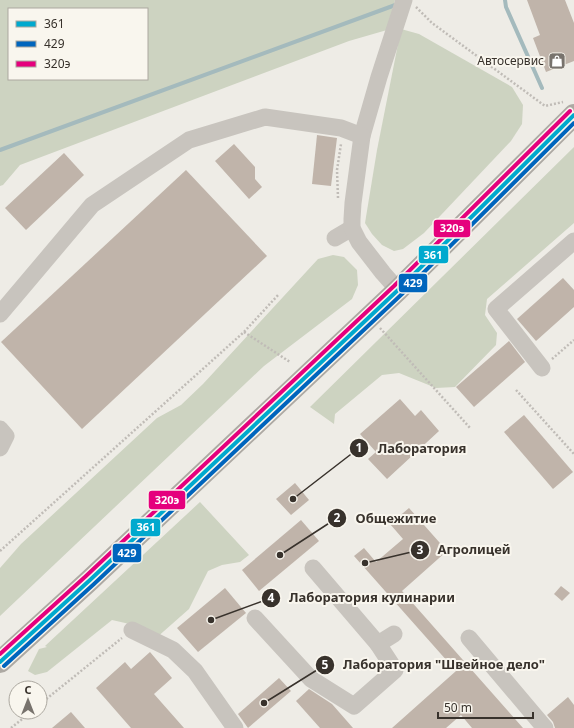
<svg xmlns="http://www.w3.org/2000/svg" width="574" height="728" font-family="'Noto Sans',sans-serif">
	<rect width="100%" height="100%" fill="#eeece6"/>
	<!-- green -->
	<g fill="#cdd3c1" fill-rule="evenodd">
		<path d="M0,0h395l-8,30 -38,11 -329,124 -17,20 -3,1zM9,9h138v70h-138z"/>
		<path d="M401,29l18,5 93,53 11,18 -1,19 -11,17 -87,92 -21,16 -9,2 -12,-6 -10,-11 -7,-11 12,-73z"/>
		<path d="M574,147v76l-87,76 -2,16 12,18 -1,12 -41,42 -19,1 -37,-15 -17,2 -47,39 -1,10 -24,-17z"/>
		<path d="M333,255l11,2 13,13 1,15 -6,14 -88,67 -264,250v-48l21,-24 136,-126 24,-13 22,-21 115,-125z"/>
		<path d="M200,502l49,53 -9,7 -18,3 -14,6 -19,38 -34,30 -21,-14 -22,-5 -65,52 -12,3 -7,-4 11,-22 8,-2 -2,-1z"/>
	</g>
	<g fill="none" stroke-linecap="round" stroke-linejoin="round">
		<!-- stream -->
		<g stroke="#a4babd" stroke-width="4">
			<path d="M505,0l1,7 36,81"/>
			<path d="M0,150l398,-146"/>
		</g>
	</g>
	<!-- building -->
	<g fill="#c0b4aa">
		<path d="M527,0h38l9,23v38l-28,11 -13,-34 7,-3z"/>
		<path d="M317,135l20,3 -6,48 -19,-2z"/>
		<path d="M234,144l21,23v12l7,8 -13,12 -34,-38z"/>
		<path d="M64,153l20,22 -58,55 -21,-22z"/>
		<path d="M186,170l81,86 -185,173 -81,-87z"/>
		<path d="M563,278l11,12v17l-38,34 -19,-22z"/>
		<path d="M509,341l16,21 -51,45 -18,-20z"/>
		<path d="M400,399l15,17 6,-6 18,21 -52,48 -19,-20 8,-7 -16,-18z"/>
		<path d="M524,415l49,57 -20,17 -49,-57z"/>
		<path d="M295,483l14,17 -18,15 -15,-16z"/>
		<path d="M409,508l38,43 -45,40 121,137h-51l-11,-13 -15,13h-54l64,-57 -102,-115 10,-8 12,14 27,-23 -13,-15z"/>
		<path d="M301,520l18,21 -60,50 -17,-21z"/>
		<path d="M561,586l9,7 -8,8 -8,-7z"/>
		<path d="M225,588l21,25 -48,39 -21,-24z"/>
		<path d="M150,652l22,26 -18,16 30,34h-53l-35,-40 29,-26 6,7z"/>
		<path d="M279,678l12,13 -43,37 -10,-14z"/>
		<path d="M309,689l23,15 21,24h-33l-24,-27z"/>
		<path d="M568,697l6,8v23h-19l-2,-6 -6,-7z"/>
		<path d="M71,712l14,16h-33z"/>
	</g>
	<g fill="none" stroke-linecap="round" stroke-linejoin="round">
		<!-- path -->
		<g stroke="#c0bcb7" stroke-width="2.5" stroke-dasharray="2 2" stroke-linecap="butt">
			<path d="M416,7l16,16 113,83 18,-4"/>
			<path d="M338,198l-1,-28 4,-26"/>
			<path d="M380,328l91,101"/>
			<path d="M244,332l46,30"/>
			<path d="M552,359l22,-19"/>
			<path d="M516,390l58,64"/>
			<path d="M0,551l244,-219 35,-38"/>
			<path d="M40,704l82,-66"/>
			<path d="M11,728l20,-16"/>
		</g>
		<!-- minor -->
		<g stroke="#c8c4be" stroke-width="17">
			<path d="M335,238l17,-10"/>
			<path d="M398,290l-15,-17 -24,-31 -7,-14v-9l1,-16 9,-67 17,-59 25,-77"/>
			<path d="M0,314l92,-109 97,-65 76,-23 76,11 21,8"/>
			<path d="M542,368l-46,-59 78,-68"/>
			<path d="M0,429l6,7 -6,12"/>
			<path d="M313,568l65,76 16,-10"/>
			<path d="M255,618l56,61 43,27 41,-36 -17,-26"/>
			<path d="M132,630l41,20 22,21 40,57"/>
			<path d="M469,638l76,90"/>
		</g>
		<!-- major -->
		<path stroke="#ada9a3" stroke-width="22" d="M0,662l90,-82 308,-290 176,-175"/>
		<!-- bus-1 casing -->
		<g stroke="#f9f6ee" stroke-width="7">
			<path id="bus-1" d="M0,662l90,-82 308,-290 176,-175"/>
		</g>
		<!-- bus-2 casing -->
		<g stroke="#f9f6ee" stroke-width="7">
			<path id="bus-2" d="M4,666l90,-82 308,-290 172,-171"/>
		</g>
		<!-- bus-3 casing -->
		<g stroke="#f9f6ee" stroke-width="7">
			<path id="bus-3" d="M0,654l86,-78 308,-290 176,-175"/>
		</g>
		<!-- bus-1 -->
		<use href="#bus-1" stroke="#00a9ce" stroke-width="4"/>
		<!-- bus-2 -->
		<use href="#bus-2" stroke="#0065bd" stroke-width="4"/>
		<!-- bus-3 -->
		<use href="#bus-3" stroke="#e5007d" stroke-width="4"/>
	</g>
	<!-- icons -->
	<defs>
		<g id="shop-square" transform="scale(0.9)"><rect x="-9" y="-9" width="18" height="18" rx="4" fill="#78736d" stroke="#f9f6ee"/><path d="M-5-2.5h2.3a2.7 3.5 0 0 1 5.4 0H5L5.5 6h-11ZM-1.5-2.5h3a1.5 2.3 0 0 0-3 0Z" fill="#fff"/></g>
	</defs>
	<g fill-rule="evenodd">
		<use href="#shop-square" x="557" y="61"/>
	</g>
	<g text-anchor="middle" stroke-width="4" stroke-linejoin="round" paint-order="stroke">
		<!-- poi labels -->
		<g font-size="12" fill="#38322c" stroke="#f9f6ee" text-anchor="end">
			<text x="544" y="65">Автосервис</text>
		</g>
	</g>
	<!-- callouts -->
	<path fill="none" stroke="#38322c" stroke-width="1.5" d="M293 499L359 448M280 555L337 518M365 563L420 550M211 620L271 598M264 703L325 665"/>
	<g fill="#38322c" stroke="#f9f6ee" stroke-width="1.5">
		<circle cx="293" cy="499" r="4"/>
		<circle cx="280" cy="555" r="4"/>
		<circle cx="365" cy="563" r="4"/>
		<circle cx="211" cy="620" r="4"/>
		<circle cx="264" cy="703" r="4"/>
		<circle cx="359" cy="448" r="10"/>
		<circle cx="337" cy="518" r="10"/>
		<circle cx="420" cy="550" r="10"/>
		<circle cx="271" cy="598" r="10"/>
		<circle cx="325" cy="665" r="10"/>
	</g>
	<g font-size="12" text-anchor="middle" font-weight="bold" fill="#fff">
		<text x="359" y="452">1</text>
		<text x="337" y="522">2</text>
		<text x="420" y="554">3</text>
		<text x="271" y="602">4</text>
		<text x="325" y="669">5</text>
	</g>
	<g font-size="13" text-anchor="middle" font-weight="bold" fill="#38322c" stroke="#f9f6ee" stroke-width="4" stroke-linejoin="round" paint-order="stroke">
		<text x="422" y="453">Лаборатория</text>
		<text x="396" y="523">Общежитие</text>
		<text x="474" y="554">Агролицей</text>
		<text x="372" y="602">Лаборатория кулинарии</text>
		<text x="444" y="669">Лаборатория "Швейное дело"</text>
	</g>
	<g stroke="#f9f6ee" stroke-width="1.5">
		<rect x="433" y="219" width="38" height="19" rx="4" fill="#e5007d"/>
		<rect x="418" y="245" width="31" height="19" rx="4" fill="#00a9ce"/>
		<rect x="398" y="273" width="30" height="20" rx="4" fill="#0065bd"/>
		<rect x="148" y="490" width="38" height="20" rx="4" fill="#e5007d"/>
		<rect x="130" y="518" width="31" height="19" rx="4" fill="#00a9ce"/>
		<rect x="112" y="543" width="30" height="20" rx="4" fill="#0065bd"/>
	</g>
	<g font-size="11" text-anchor="middle" font-weight="bold" fill="#fff">
		<text x="452" y="232">320э</text>
		<text x="433" y="259">361</text>
		<text x="413" y="287">429</text>
		<text x="167" y="504">320э</text>
		<text x="146" y="531">361</text>
		<text x="127" y="557">429</text>
	</g>
	<!-- legend -->
	<rect x="8" y="8" width="140" height="72" fill="#f9f6ee" stroke="#aca8a0"/>
	<rect x="16" y="21" width="20" height="6" fill="#00a9ce" stroke="#aca8a0"/>
	<text x="44" y="28" font-size="12" fill="#38322c">361</text>
	<rect x="16" y="41" width="20" height="6" fill="#0065bd" stroke="#aca8a0"/>
	<text x="44" y="48" font-size="12" fill="#38322c">429</text>
	<rect x="16" y="61" width="20" height="6" fill="#e5007d" stroke="#aca8a0"/>
	<text x="44" y="68" font-size="12" fill="#38322c">320э</text>
	<!-- north arrow -->
	<g transform="translate(28 700)"><circle r="19" fill="#f9f6ee" stroke="#aca8a0"/>
	<path d="M0-3L7 15L0 10L-7 15Z" fill="#78736d"/>
	<text y="-6" font-size="11" font-weight="bold" text-anchor="middle" fill="#38322c">С</text>
	</g>
	<!-- scale -->
	<path d="M438 712v6h95v-6" fill="none" stroke="#38322c" stroke-width="2"/>
	<text x="444" y="712" font-size="12" fill="#38322c" stroke="#f9f6ee" stroke-width="3" paint-order="stroke">50 m</text>
</svg>
